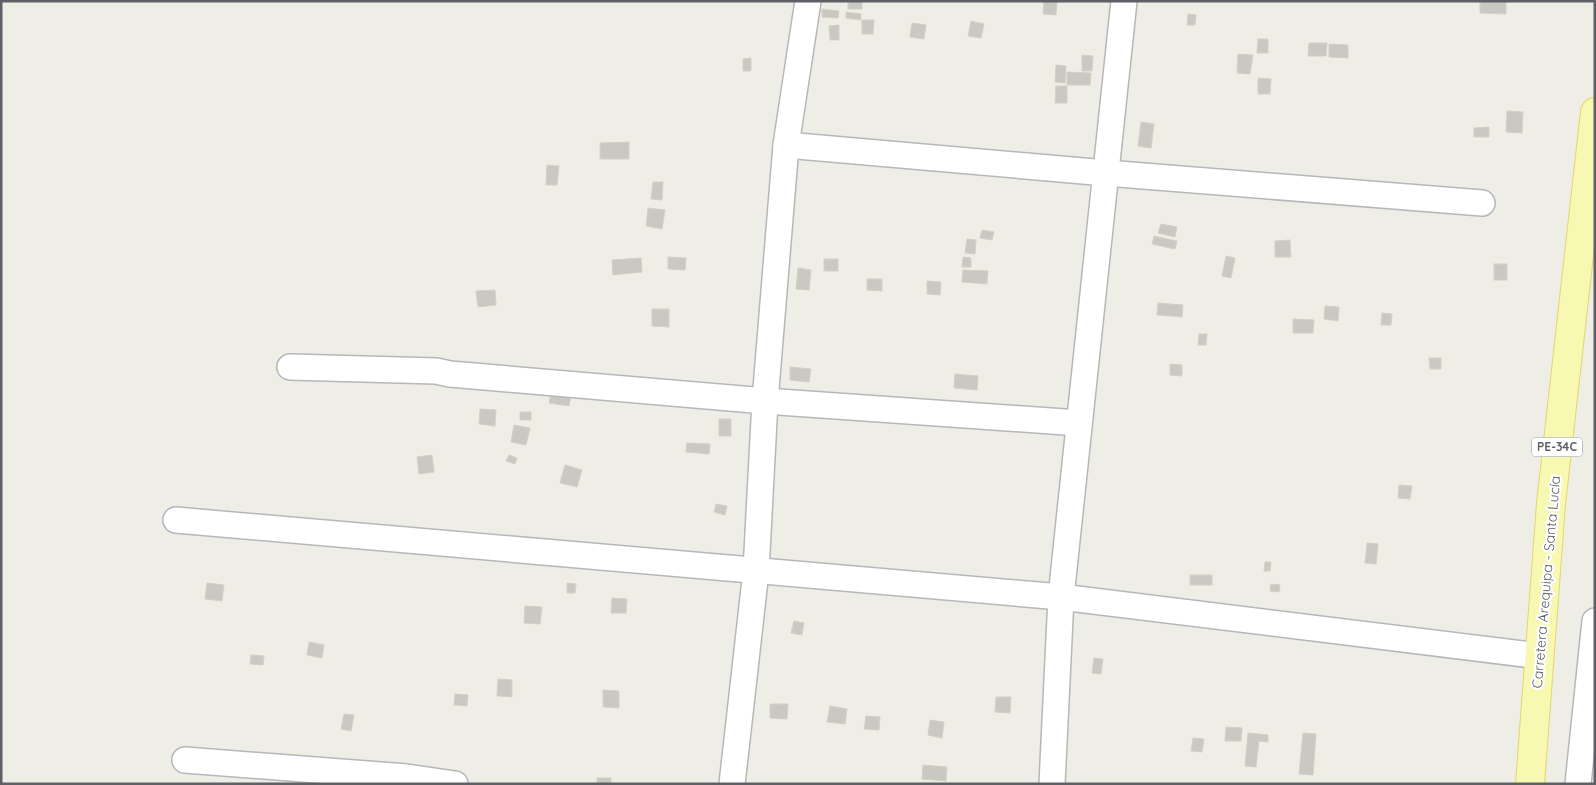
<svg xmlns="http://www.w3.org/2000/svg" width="1596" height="785" font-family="Quicksand,sans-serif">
	<rect width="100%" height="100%" fill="#eeeee6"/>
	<!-- building -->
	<g fill="#cac8c2" stroke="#d3d1c5">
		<rect x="848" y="1" width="14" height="8"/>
		<path d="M1044,1h13l-1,14 -13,-1z"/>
		<path d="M1480,2h26v12l-26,-1z"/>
		<path d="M822,9l17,2 -1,7 -16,-1z"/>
		<path d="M846,12l15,2v6l-15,-2z"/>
		<path d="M1188,14l8,1 -1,10h-8z"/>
		<path d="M862,20h12l-1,14h-11z"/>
		<path d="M971,21l13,3 -3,14 -13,-2z"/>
		<path d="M912,23l14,2 -2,14 -14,-2z"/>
		<path d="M839,25v15h-9l-1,-14z"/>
		<path d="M1258,39h10v14h-11z"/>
		<path d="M1309,43h18l-1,13h-18z"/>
		<path d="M1329,44l19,1v13l-19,-1z"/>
		<path d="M1238,54l15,1 -3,19 -13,-1z"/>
		<path d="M1082,55l11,1 -1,15h-10z"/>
		<path d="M751,58v13h-8v-12z"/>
		<path d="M1056,65l10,1 -1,17 -10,-1z"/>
		<path d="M1067,72l24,1 -1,12h-23z"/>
		<path d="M1258,78l13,1 -1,15h-12z"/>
		<path d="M1056,86h11v17h-12z"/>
		<path d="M1507,111l16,1 -1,21 -16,-1z"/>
		<path d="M1141,122l13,2 -3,24 -13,-2z"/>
		<path d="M1489,127v10h-15v-9z"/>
		<path d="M629,142v17h-29v-16z"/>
		<path d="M547,165l12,1 -2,19h-11z"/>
		<path d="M653,182h10l-1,18 -11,-1z"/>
		<path d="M648,208l17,2 -3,19 -16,-3z"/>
		<path d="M1161,224l16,3 -2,10 -17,-4z"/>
		<path d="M982,230l12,2 -2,8 -12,-2z"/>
		<path d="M1154,236l23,5 -2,8 -23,-5z"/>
		<path d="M967,239l9,1 -1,14 -10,-1z"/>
		<path d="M1290,240l1,17h-16v-16z"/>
		<path d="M1226,256l9,2 -4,20 -9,-2z"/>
		<path d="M668,257l18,1 -1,12 -17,-1z"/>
		<path d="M963,257l8,1v9h-9z"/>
		<path d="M641,258l1,14 -29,3 -1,-15z"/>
		<rect x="824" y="259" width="14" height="12"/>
		<rect x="1494" y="264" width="13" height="16"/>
		<path d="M798,268l13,2 -2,20 -13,-1z"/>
		<path d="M963,270l25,1 -1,13 -25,-2z"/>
		<path d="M867,279h15v12l-15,-1z"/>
		<path d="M927,281l14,1 -1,13 -13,-1z"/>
		<path d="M495,290l1,15 -18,2 -2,-16z"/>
		<path d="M1158,303l25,2 -1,12 -25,-2z"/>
		<path d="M1325,306l14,1 -1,14 -14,-2z"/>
		<path d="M652,309h17v18l-17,-1z"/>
		<path d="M1382,313l10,1 -1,11h-10z"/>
		<path d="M1293,319l21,1 -1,13h-20z"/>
		<path d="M1199,334h8l-1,11h-8z"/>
		<path d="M1429,358h12v11h-11z"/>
		<path d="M1170,364l12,1v11l-12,-1z"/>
		<path d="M790,367l21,2 -2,13 -19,-2z"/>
		<path d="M955,374l23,2 -1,14 -23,-2z"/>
		<path d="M551,393l20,2 -2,11 -20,-3z"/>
		<path d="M480,409l16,1 -1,16 -16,-2z"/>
		<rect x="520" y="412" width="11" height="8"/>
		<rect x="719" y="419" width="12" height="17"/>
		<path d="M514,425l16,3 -4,17 -15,-3z"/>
		<path d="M687,443l23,1 -1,10 -23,-2z"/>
		<path d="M432,455l2,17 -15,2 -2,-17z"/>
		<path d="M509,455l8,3 -2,6 -9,-3z"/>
		<path d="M565,465l17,5 -5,17 -17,-4z"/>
		<path d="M1399,485l13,1 -2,13 -12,-1z"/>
		<path d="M716,504l11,2 -2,9 -11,-3z"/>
		<path d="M1367,543l11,1 -2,20 -11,-1z"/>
		<path d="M1265,562h6l-1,9h-6z"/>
		<rect x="1190" y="575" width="22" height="10"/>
		<path d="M207,583l17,2 -2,16 -17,-2z"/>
		<path d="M567,583l9,1 -1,9h-8z"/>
		<path d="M1271,584l9,1 -1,7 -9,-1z"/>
		<path d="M612,598l15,1 -1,14h-15z"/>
		<path d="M525,606l17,1 -2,17 -16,-1z"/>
		<path d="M794,621l10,2 -2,12 -11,-2z"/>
		<path d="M309,642l15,3 -2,13 -15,-3z"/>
		<path d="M251,655l13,1 -1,9 -13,-1z"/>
		<path d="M1094,658l9,1 -2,15 -9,-1z"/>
		<path d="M498,679l14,1v17l-15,-1z"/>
		<path d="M603,690l16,1v17l-16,-1z"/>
		<path d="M455,694l13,1 -1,11 -13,-1z"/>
		<path d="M996,697h15l-1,16 -15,-1z"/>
		<path d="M770,704h18l-1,15 -17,-1z"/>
		<path d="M830,706l17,3 -2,15 -18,-2z"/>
		<path d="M344,714l10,1 -3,16 -10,-2z"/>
		<path d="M866,716l14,1 -1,13 -15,-1z"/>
		<path d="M930,720l14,2 -2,16 -14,-3z"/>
		<path d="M1226,727l16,1 -1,13h-16z"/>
		<path d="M1248,733l20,2v7l-9,-1 -3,26 -11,-1z"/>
		<path d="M1303,733l13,1 -3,41 -14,-1z"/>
		<path d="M1193,738l11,1 -2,13 -11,-1z"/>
		<path d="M923,765l24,2 -1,14 -24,-2z"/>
		<rect x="597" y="778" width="14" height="6"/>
	</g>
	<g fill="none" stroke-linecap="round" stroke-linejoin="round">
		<!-- street casing -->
		<g stroke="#b6b7bb" stroke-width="28">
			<g id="street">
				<path d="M786,145l320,28 376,30"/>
				<path d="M290,367l146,4 14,3 315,27 314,22"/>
				<path d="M176,520l885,77 479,59"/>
				<path d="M185,760l222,17 48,7"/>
				<path d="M732,784l24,-213 9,-170 21,-256 22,-144"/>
				<path d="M1052,784l9,-187 63,-596"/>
				<path d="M1578,784l17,-163"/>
			</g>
		</g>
		<!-- primary casing -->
		<g stroke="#e4d669" stroke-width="30">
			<path id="primary" d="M1530,784l21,-280 44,-392"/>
		</g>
		<!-- street -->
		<use href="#street" stroke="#fff" stroke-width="25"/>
		<!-- primary -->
		<use href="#primary" stroke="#f7f8b2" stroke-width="28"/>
	</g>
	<g text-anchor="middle" stroke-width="4.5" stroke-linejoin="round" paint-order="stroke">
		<!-- shield labels -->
		<rect fill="#fff" stroke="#8e9093" stroke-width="1" x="1532" y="437.5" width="50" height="19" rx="4"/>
		<g font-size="12" font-weight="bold" fill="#5e6065">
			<text x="1557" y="451">PE-34C</text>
		</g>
		<!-- street labels -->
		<g font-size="14" fill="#5e6065" stroke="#fff">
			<text transform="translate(1546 582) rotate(-85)" y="5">Carretera Arequipa - Santa Lucía</text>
		</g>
	</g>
	<!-- border -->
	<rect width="1596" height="785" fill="none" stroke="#5e6065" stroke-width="5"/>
</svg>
